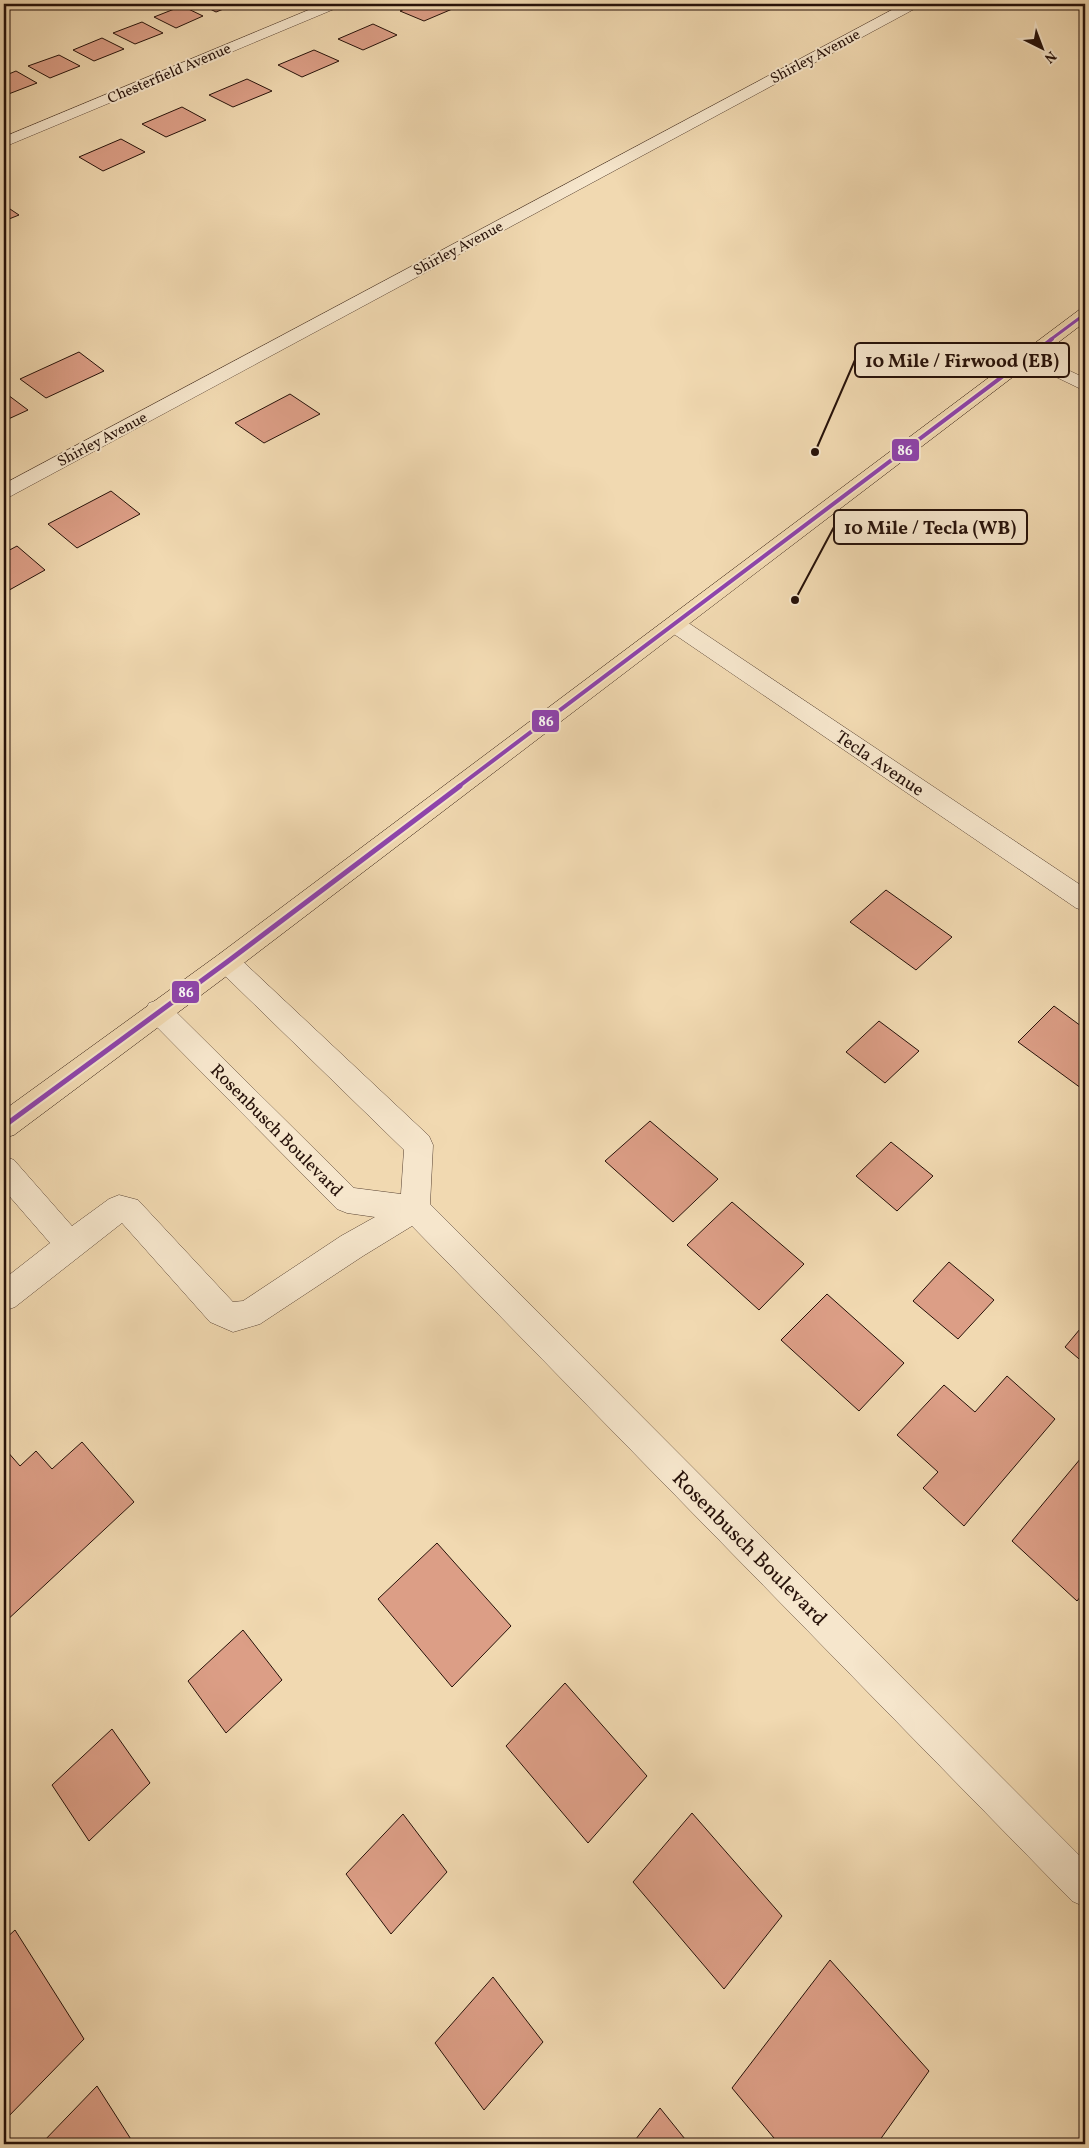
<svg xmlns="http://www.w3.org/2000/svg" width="1089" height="2148" font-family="Vollkorn,serif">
	<rect width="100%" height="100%" fill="#f1d9b1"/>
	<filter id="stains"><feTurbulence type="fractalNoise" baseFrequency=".004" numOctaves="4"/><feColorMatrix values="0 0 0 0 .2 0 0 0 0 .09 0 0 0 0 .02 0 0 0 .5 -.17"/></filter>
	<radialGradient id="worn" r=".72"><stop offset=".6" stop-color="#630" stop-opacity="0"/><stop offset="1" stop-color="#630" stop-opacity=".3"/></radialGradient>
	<!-- building -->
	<g fill="#dc9e86" stroke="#261109">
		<path d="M200,4h36l-20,8z"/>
		<path d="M416,4h33l8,3 -33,14 -24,-10z"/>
		<path d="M182,6l21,10 -27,12 -22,-11z"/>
		<path d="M142,22l21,11 -28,11 -22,-11z"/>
		<path d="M373,24l24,11 -34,15 -25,-11z"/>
		<path d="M102,38l22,11 -30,12 -21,-11z"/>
		<path d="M314,50l25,11 -37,16 -24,-12z"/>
		<path d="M59,55l21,11 -30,12 -22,-12z"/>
		<path d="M16,71l21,12 -31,12 -2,-1v-18z"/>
		<path d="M247,79l25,12 -39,16 -24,-12z"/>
		<path d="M182,107l24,13 -40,17 -24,-13z"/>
		<path d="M121,139l24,13 -42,19 -24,-14z"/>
		<path d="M4,205l15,10 -15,6z"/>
		<path d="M79,352l25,19 -58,27 -26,-19z"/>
		<path d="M4,392l24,18 -24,11z"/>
		<path d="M290,394l30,20 -56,29 -29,-20z"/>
		<path d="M111,491l29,23 -63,34 -29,-24z"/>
		<path d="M17,546l28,24 -41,23v-40z"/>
		<path d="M886,890l66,47 -36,33 -66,-48z"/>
		<path d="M1054,1006l31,23v62l-67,-49z"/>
		<path d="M879,1021l40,30 -34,32 -39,-31z"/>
		<path d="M650,1121l68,58 -45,43 -68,-61z"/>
		<path d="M891,1142l42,34 -36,35 -41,-35z"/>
		<path d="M732,1202l72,62 -45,46 -72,-65z"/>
		<path d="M949,1262l45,38 -36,39 -45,-38z"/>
		<path d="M827,1294l77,69 -45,48 -78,-71z"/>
		<path d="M1085,1323v41l-20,-17z"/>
		<path d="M1007,1376l48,43 -91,107 -41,-38 15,-16 -41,-37 47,-50 31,27z"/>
		<path d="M82,1442l52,60 -130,121v-171l2,-2 14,16 16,-15 16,18z"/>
		<path d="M1081,1458l4,3v130l-8,10 -65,-60z"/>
		<path d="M437,1543l74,83 -59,61 -74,-88z"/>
		<path d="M243,1630l39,50 -56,53 -38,-52z"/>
		<path d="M565,1683l82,93 -59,67 -82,-97z"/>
		<path d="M112,1729l38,54 -61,58 -37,-56z"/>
		<path d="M692,1813l90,103 -58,73 -91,-107z"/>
		<path d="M403,1814l44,58 -56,62 -45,-60z"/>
		<path d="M15,1930l69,109 -79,81 -1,-2v-178z"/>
		<path d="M830,1960l99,111 -52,73h-98l-47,-56z"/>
		<path d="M493,1977l50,65 -59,68 -49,-67z"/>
		<path d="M97,2086l37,58h-93z"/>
		<path d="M660,2108l29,36h-57z"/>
	</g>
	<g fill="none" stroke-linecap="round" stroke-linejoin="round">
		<!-- minor casing -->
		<g stroke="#594333" stroke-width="1">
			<g id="minor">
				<path d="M323,4h18l-2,3 -335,140v-10z"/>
				<path d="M903,4h17l-2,3 -907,489 -7,2v-14z"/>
				<path d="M1029,352l56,26v13l-62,-30 -3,-4 3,-4z"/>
				<path d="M676,618l8,2 401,268v23l-9,-3 -408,-278 -3,-5 3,-5z"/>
				<path d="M227,951l9,4 193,181 4,9 -3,59 655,657v46l-13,-6 -660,-675 -49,30 -103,68 -27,8 -23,-10 -88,-99 -107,84 -11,4v-32l46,-36 -46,-53v-34l10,4 58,66 37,-27 10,-4 19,5 95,102 10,-1 98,-65 34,-19 -28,-4 -10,-4 -188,-190 -4,-8 4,-8 9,-3 9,3 187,185 47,6 3,-44 -186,-181 -4,-7 4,-7z"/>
			</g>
		</g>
		<!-- major casing -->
		<g stroke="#261109" stroke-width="1">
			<path id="major" d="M1085,309v13l-849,647 -222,166 -10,3v-28l214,-155 861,-645z"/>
		</g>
		<!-- minor -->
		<use href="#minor" fill="#f6e6cc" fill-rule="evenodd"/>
		<!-- major -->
		<use href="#major" fill="#f1d9b1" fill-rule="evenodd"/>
		<!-- bus-1-far2 casing -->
		<g stroke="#f6e6cc" stroke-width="5">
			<path id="bus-1-far2" d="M1050,340l35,-26"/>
		</g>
		<!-- bus-1-far1 casing -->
		<g stroke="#f6e6cc" stroke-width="7">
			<path id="bus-1-far1" d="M458,787l594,-448"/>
		</g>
		<!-- bus-1 casing -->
		<g stroke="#f6e6cc" stroke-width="9">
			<path id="bus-1" d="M4,1126l223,-164 233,-176"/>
		</g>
		<!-- bus-1-far2 -->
		<use href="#bus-1-far2" stroke="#8e44ad" stroke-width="3"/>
		<!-- bus-1-far1 -->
		<use href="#bus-1-far1" stroke="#8e44ad" stroke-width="4"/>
		<!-- bus-1 -->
		<use href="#bus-1" stroke="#8e44ad" stroke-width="5"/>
	</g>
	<g text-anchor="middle" stroke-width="4" stroke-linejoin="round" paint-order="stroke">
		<!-- far-street labels -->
		<g font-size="15" fill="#261109" stroke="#f6e6cc">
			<text transform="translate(815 56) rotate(-28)" y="5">Shirley Avenue</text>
			<text transform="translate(169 73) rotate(-23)" y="5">Chesterfield Avenue</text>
			<text transform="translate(458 248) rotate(-28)" y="5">Shirley Avenue</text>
			<text transform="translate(102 439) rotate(-28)" y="5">Shirley Avenue</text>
		</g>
		<!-- street labels -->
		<g font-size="18" fill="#261109" stroke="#f6e6cc">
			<text transform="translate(880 763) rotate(34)" y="6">Tecla Avenue</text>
			<text transform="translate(277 1130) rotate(45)" y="6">Rosenbusch Boulevard</text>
		</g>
		<!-- near-street labels -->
		<g font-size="21" fill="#261109" stroke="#f6e6cc">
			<text transform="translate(750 1548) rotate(45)" y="7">Rosenbusch Boulevard</text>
		</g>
	</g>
	<!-- callouts -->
	<path fill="none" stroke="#261109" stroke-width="2" d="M815 452L855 360M795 600L834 527"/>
	<g fill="#261109" stroke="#f6e6cc" stroke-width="2">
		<circle cx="815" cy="452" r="5"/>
		<circle cx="795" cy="600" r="5"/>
	</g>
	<g fill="#f6e6cc" stroke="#261109" stroke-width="2">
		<rect x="855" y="343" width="214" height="34" rx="5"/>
		<rect x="834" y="510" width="193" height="34" rx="5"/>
	</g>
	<g font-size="19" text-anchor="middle" font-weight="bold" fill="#261109">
		<text x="962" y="367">10 Mile / Firwood (EB)</text>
		<text x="930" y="534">10 Mile / Tecla (WB)</text>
	</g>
	<g stroke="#f6e6cc" stroke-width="2">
		<rect x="891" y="438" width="29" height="24" rx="5" fill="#8e44ad"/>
		<rect x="531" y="709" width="29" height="24" rx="5" fill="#8e44ad"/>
		<rect x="171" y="980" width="29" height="24" rx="5" fill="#8e44ad"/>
	</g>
	<g font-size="14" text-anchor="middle" font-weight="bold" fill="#fff">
		<text x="905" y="455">86</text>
		<text x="546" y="726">86</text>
		<text x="186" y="997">86</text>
	</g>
	<!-- margin -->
	<rect width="1089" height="2148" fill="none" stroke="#f1d9b1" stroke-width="20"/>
	<rect x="5" y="5" width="1079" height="2138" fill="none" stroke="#261109" stroke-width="2.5"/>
	<rect x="10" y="10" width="1069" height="2128" fill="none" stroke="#261109"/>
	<!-- north arrow -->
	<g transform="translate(1042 48) rotate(138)" stroke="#f6e6cc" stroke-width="4" paint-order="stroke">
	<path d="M0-4L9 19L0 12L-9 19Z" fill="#261109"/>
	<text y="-8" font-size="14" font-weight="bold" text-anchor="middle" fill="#261109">N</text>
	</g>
	<rect width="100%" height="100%" filter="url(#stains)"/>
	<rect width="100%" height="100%" fill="url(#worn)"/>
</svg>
